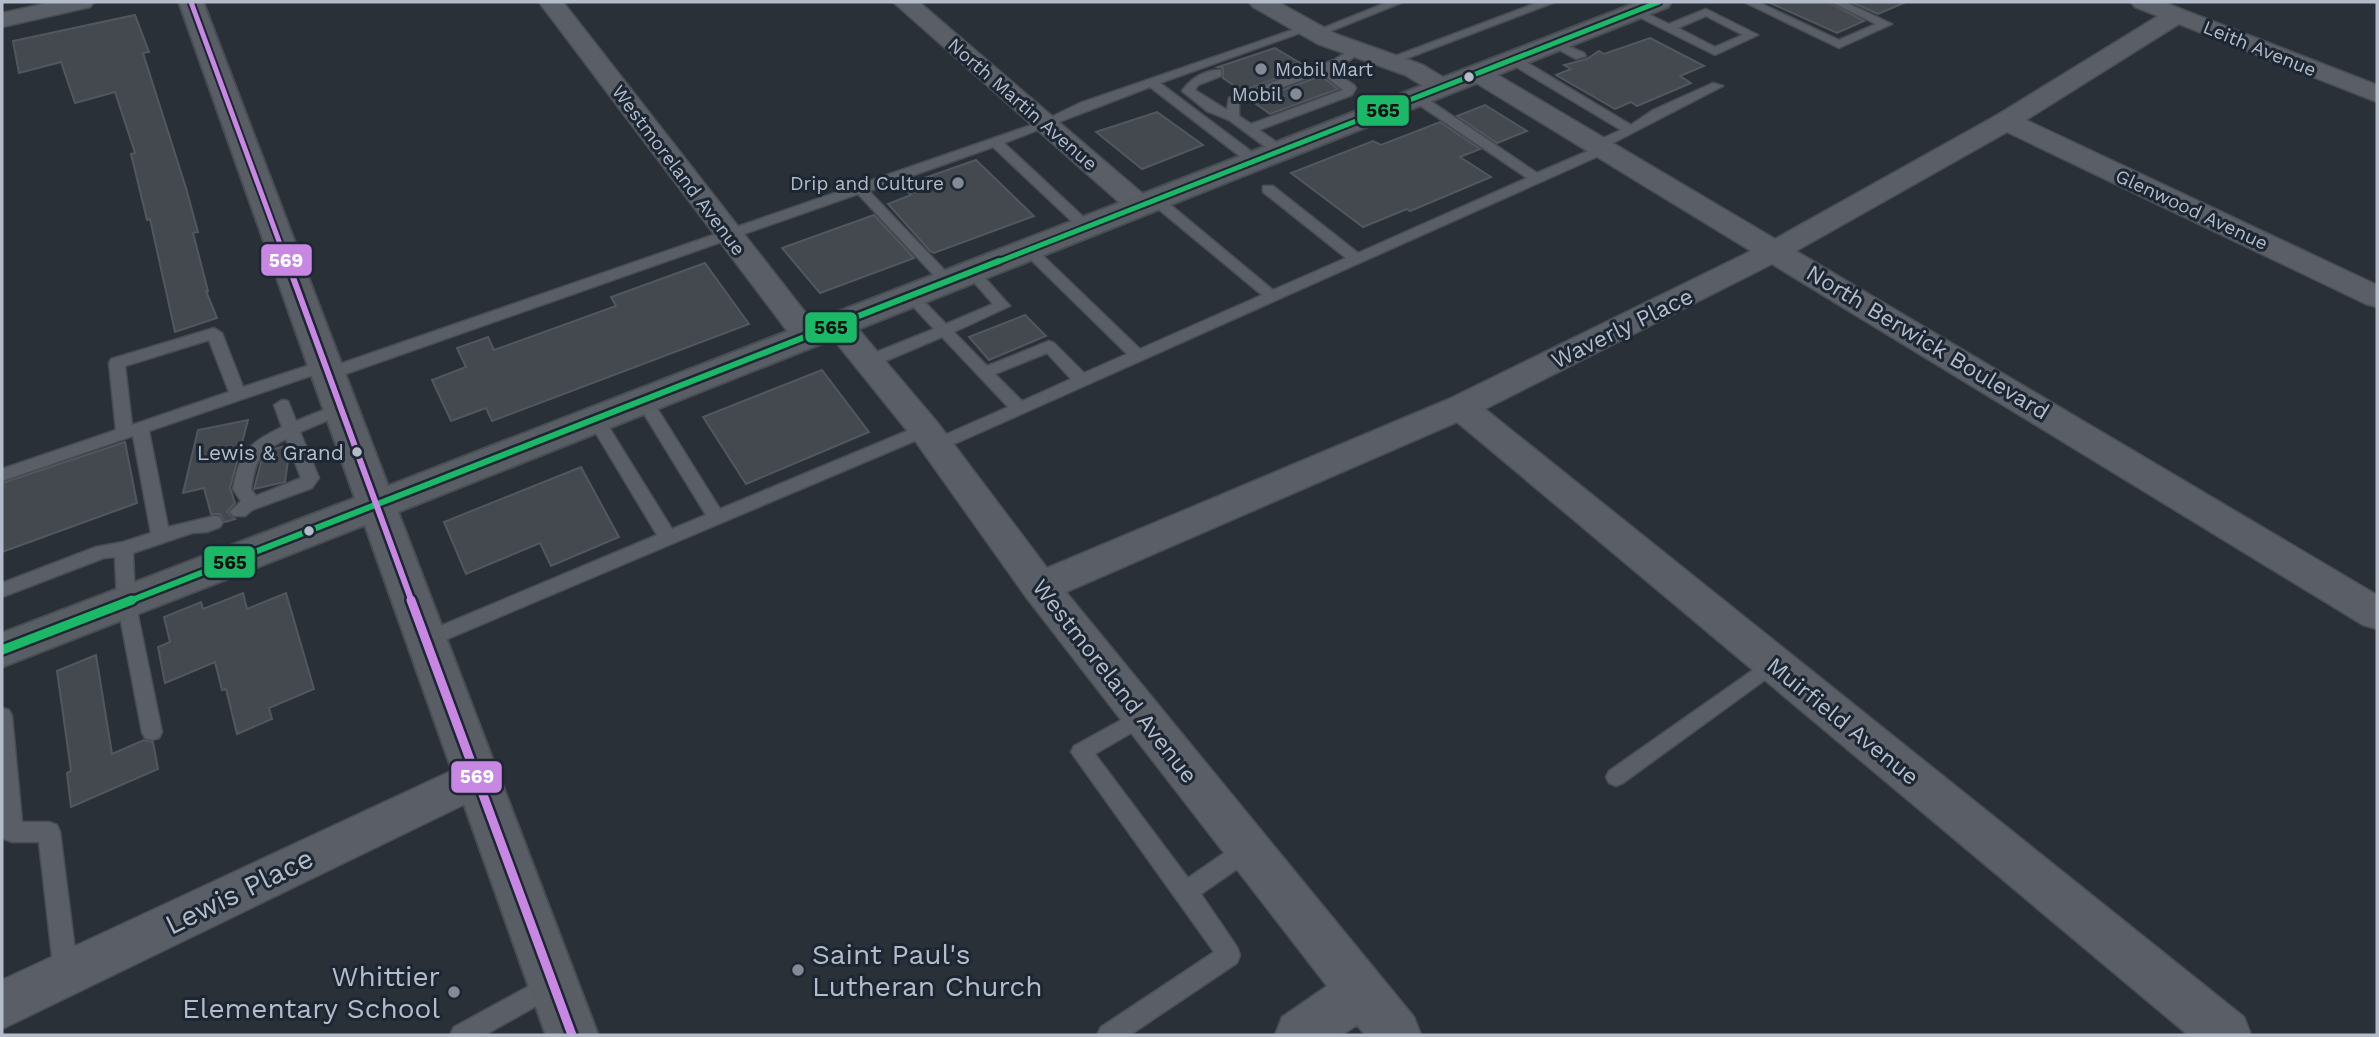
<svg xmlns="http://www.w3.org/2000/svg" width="2379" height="1037" font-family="'Work Sans',sans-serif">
	<rect width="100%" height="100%" fill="#2a3038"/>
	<!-- building -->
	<g fill="#444950" stroke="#52575f" stroke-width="2">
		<path d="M1768,2h61l35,19 -27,12z"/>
		<path d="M1851,2h55l-28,12z"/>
		<path d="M135,15l14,37 -6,1 43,135 12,44 -5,1 15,58h-2l11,27 -42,14 -25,-113 -3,1 -16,-66 4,-1 -20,-61 -40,11 -14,-41 -42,11 -6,-32z"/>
		<path d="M1650,38l54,28 -24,10 11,7 -54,23 -6,-4 -16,7 -59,-34 15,-6 -7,-4 23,-6 12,-8 5,3z"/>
		<path d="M1275,48l32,19 -65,24 -19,-13v-10l-5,-1z"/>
		<path d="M1321,76l17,13 -68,25 -18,-13z"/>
		<path d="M1485,105l42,26 -30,12 -40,-27z"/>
		<path d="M1157,112l46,33 -61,24 -46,-37z"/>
		<path d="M1440,122l40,27 -20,8 31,20 -81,34 -3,-2 -44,18 -72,-54 82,-32 8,4z"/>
		<path d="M976,160l58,56 -100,37 -4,-2 -42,-47 23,-9 -9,-9z"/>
		<path d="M874,215l40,43 -94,35 -38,-45z"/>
		<path d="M705,263l44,61 -257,97 -6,-13 -35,13 -19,-41 34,-13 -9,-19 31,-11 6,13 122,-44 -5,-9z"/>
		<path d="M1025,315l21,21 -57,24 -20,-23z"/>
		<path d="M822,370l47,62 -123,52 -43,-67z"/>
		<path d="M248,420l-18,68 5,15 -8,9 8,7 -10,3 -5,-8h-9l-7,-26 -21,5 15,-63z"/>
		<path d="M125,442l12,61 -135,49v-69z"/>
		<path d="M286,446l3,8 -4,28 -31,7 8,-30 12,-10z"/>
		<path d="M581,467l38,70 -68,29 -11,-23 -74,31 -22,-52z"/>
		<path d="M243,593l4,16 39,-16 28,96 -45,19 3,11 -35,15 -11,-45 -4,1 -7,-28 -50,21 -7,-36 12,-5 -6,-25 37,-15 2,7z"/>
		<path d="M96,655l16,99 32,-14 9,2 5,27 -87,38 -4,-34 4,-2 -14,-100z"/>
	</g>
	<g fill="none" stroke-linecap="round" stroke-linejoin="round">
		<!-- service casing -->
		<g stroke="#484c53" stroke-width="3">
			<g id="service">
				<path d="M1388,2h15l-82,33 -10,-2z"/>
				<path d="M1539,2h16l-163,62 -10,-3z"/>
				<path d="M1744,2h14l81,38 37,-16 -45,-22h14l47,22 -53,24z"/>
				<path d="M1635,8l34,16 37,-15 52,26 -43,20 -84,-42 -2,-2zM1706,16l37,19 -28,12 -37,-19z"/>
				<path d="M1304,26l10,2 -154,55 100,75v6h-10l-100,-77 -146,56 87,81v6h-10l-88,-83 -124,44 84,88 2,3 -2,3h-10l-85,-91 -524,184h-12v-6l-173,59 19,96 46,-11 6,1 3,5 -3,5 -13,5 -15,1 -59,20 2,48 27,131 -3,6 -7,2 -7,-2 -3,-6 -25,-131 -2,-44 -11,1 -102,39v-14l94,-36 27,-5 28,-9 -18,-97 -131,45v-12l114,-39 -7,-67 2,-4 103,-31 8,5 21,54 82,-27 6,1v6l712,-246 37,-18zM209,340l20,52 -97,33 -7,-59z"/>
				<path d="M1554,40l30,13 2,3 -10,3 -26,-14 -2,-2z"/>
				<path d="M1353,48l10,2 -21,16 -11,4 23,15 2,3 -4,7 -93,35 26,18v6h-10l-46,-34 -22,-9 -25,-20c8,-12 24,-22 39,-21v6l-23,9 -3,5 32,20 2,-12 105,-38zM1321,73l22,17 -92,34 -12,-8v-13z"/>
				<path d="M1508,56h8l115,69 22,-15 60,-27 10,3 -114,59 2,3 -1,3 -667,298 -6,2 -8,-6 2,-4 77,-34 -66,-70 -66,28h-12l-2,-4 2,-4 70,-28 -28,-30 -2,-3 2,-3h10l30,31 47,-20 -28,-32 7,-4 5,1 33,37 -56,26 33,34 62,-25 5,2 30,30 43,-19 -103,-101 -2,-3 7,-4 5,1 106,102 122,-54 -111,-92v-6h10l112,93 73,-32 -83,-66v-6h10l85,67 169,-75 -115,-78v-6h8l117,79 58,-25 -1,-6 27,-12 -113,-68zM1047,353l24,26 -49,22 -27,-27z"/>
				<path d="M644,396l6,1 70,112 199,-83 6,-2 8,6 -2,4 -498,211 -7,3 -7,-3 -2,-5 2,-5 238,-100 -69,-115 2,-4h12l70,113 34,-14 -70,-114z"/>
				<path d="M282,400l6,1 8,20 45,-18 8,5 -2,4 -47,20 19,46 -7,10 -60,22 -7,6h-12l-3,-4 11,-11 -8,-12c7,-38 15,-45 49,-62l-8,-22zM286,439l15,39 -45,18 -5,-7c5,-31 8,-36 35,-50z"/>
				<path d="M1773,656l7,3 3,5 -3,5 -157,114 -7,3 -7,-3 -3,-6 3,-6z"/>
				<path d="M2,708l7,2 3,6 10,106h27l8,3 3,7 18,142 -4,8 -8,3 -8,-3 -4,-8 -15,-132h-27l-8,-3 -2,-6z"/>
				<path d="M1143,708l7,2 3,6 -3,6 -55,32 93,124 52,-36 8,-3 8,3 3,7 -3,7 -55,38 36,53 3,8 -3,8 -107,72h-33l4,-8 113,-75 -143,-200 3,-6z"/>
				<path d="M553,973l8,3 4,8 -4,8 -76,43h-35l4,-8z"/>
			</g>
		</g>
		<!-- minor casing -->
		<g stroke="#484c53" stroke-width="3">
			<g id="minor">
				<path d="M52,2h42l-4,5 -88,20v-14z"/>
				<path d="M539,2h24l256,328 5,7 -5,7 -11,3 -11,-3z"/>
				<path d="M893,2h26l231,198 4,6 -4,6 -10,3 -10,-3z"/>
				<path d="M1249,2h29l58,32 87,31 28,17 4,5 -4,5 -9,3 -9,-3 -28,-17 -87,-31 -65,-37z"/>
				<path d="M2131,2h32l214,83v17l-198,-78 -153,96 351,165v22l-11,-3 -359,-172 -211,119 581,344v34l-14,-4 -591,-361 -287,145 759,608 7,18h-63l-731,-613 -391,170 348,425 7,18h-56l-8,-10 -15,10h-67l7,-18 45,-31 -301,-389 -113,-159 -91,-113 5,-7 11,-3 11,3 88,104 110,146 402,-169 302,-148 -283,-173 -4,-5 4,-5 9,-3 9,3 289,171 222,-124 161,-99 -23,-9z"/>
				<path d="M477,759l15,6 7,13 -7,13 -490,238v-49z"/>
			</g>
		</g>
		<!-- secondary casing -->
		<g stroke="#484c53" stroke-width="4">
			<path id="secondary" d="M179,2h24l185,484 1250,-484h33l-3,5 -1270,505 200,523h-52l-181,-510 -363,142v-34l353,-135z"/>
		</g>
		<!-- service -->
		<use href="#service" fill="#5a5e66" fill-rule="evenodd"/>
		<!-- minor -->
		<use href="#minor" fill="#5a5e66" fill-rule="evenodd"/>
		<!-- secondary -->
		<use href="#secondary" fill="#595d64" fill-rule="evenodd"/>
		<!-- bus-1-far2 casing -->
		<g stroke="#1d2633" stroke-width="9">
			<path id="bus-1-far2" d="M995,263l664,-261"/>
		</g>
		<!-- bus-1-far1 casing -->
		<g stroke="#1d2633" stroke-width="11">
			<path id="bus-1-far1" d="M127,602l872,-341"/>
		</g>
		<!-- bus-1 casing -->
		<g stroke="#1d2633" stroke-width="14">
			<path id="bus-1" d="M2,650l130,-50"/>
		</g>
		<!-- bus-2-far2 casing -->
		<g stroke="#1d2633" stroke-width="9">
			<path id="bus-2-far2" d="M191,2l96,261"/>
		</g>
		<!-- bus-2-far1 casing -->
		<g stroke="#1d2633" stroke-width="11">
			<path id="bus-2-far1" d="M287,261l125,341"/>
		</g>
		<!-- bus-2 casing -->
		<g stroke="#1d2633" stroke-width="14">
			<path id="bus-2" d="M411,600l161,435"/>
		</g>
		<!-- bus-1-far2 -->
		<use href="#bus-1-far2" stroke="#1ab867" stroke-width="5"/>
		<!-- bus-1-far1 -->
		<use href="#bus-1-far1" stroke="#1ab867" stroke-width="6"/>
		<!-- bus-1 -->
		<use href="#bus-1" stroke="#1ab867" stroke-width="9"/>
		<!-- bus-2-far2 -->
		<use href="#bus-2-far2" stroke="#c787e3" stroke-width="5"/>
		<!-- bus-2-far1 -->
		<use href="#bus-2-far1" stroke="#c787e3" stroke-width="6"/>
		<!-- bus-2 -->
		<use href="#bus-2" stroke="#c787e3" stroke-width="9"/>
	</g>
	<!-- markers -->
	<g fill="#848b96" stroke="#1d2633" stroke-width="2.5">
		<circle cx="1261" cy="69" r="7"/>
		<circle cx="1296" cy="94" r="7"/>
		<circle cx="958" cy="183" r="7"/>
		<circle cx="798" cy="970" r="7"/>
		<circle cx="454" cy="992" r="7"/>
	</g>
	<g fill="#b4bcc9" stroke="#1d2633" stroke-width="2.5">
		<circle cx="1469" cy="77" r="6"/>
		<circle cx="357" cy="452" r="6"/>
		<circle cx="309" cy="531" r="6"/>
	</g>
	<g text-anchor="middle" stroke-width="6" stroke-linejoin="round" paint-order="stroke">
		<!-- far-street labels -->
		<g font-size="19" fill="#b4bcc9" stroke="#1d2633">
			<text transform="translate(2260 48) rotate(22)" y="7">Leith Avenue</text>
			<text transform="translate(1023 104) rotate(41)" y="7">North Martin Avenue</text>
			<text transform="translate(679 170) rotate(53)" y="7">Westmoreland Avenue</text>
			<text transform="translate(2192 209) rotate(25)" y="7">Glenwood Avenue</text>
		</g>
		<!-- far-poi labels -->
		<g font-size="19" fill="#b4bcc9" stroke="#1d2633" text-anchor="end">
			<text x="1275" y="76" text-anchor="start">Mobil Mart</text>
			<text x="1282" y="101">Mobil</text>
			<text x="944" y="190">Drip and Culture</text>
		</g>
		<!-- bus labels -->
		<g font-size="21" fill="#b4bcc9" stroke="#1d2633" text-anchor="end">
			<text x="344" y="460">Lewis &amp; Grand</text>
		</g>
		<!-- street labels -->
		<g font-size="23" fill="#b4bcc9" stroke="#1d2633">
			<text transform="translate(1622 328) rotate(-26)" y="8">Waverly Place</text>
			<text transform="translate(1928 342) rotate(31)" y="8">North Berwick Boulevard</text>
			<text transform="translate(1115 681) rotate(52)" y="8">Westmoreland Avenue</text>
			<text transform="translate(1843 721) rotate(39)" y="8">Muirfield Avenue</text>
		</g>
		<!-- near-street labels -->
		<g font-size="28" fill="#b4bcc9" stroke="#1d2633">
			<text transform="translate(239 891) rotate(-26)" y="10">Lewis Place</text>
		</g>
		<!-- near-poi labels -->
		<g font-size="28" fill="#b4bcc9" stroke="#1d2633" text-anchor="start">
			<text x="812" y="964">Saint Paul's<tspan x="812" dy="32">Lutheran Church</tspan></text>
			<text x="440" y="986" text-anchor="end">Whittier<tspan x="440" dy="32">Elementary School</tspan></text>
		</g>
	</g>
	<g stroke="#1d2633" stroke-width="2.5">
		<rect x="1356" y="94" width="54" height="33" rx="7" fill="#1ab867"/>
		<rect x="260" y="243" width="53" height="34" rx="7" fill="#c787e3"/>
		<rect x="804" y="311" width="54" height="33" rx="7" fill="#1ab867"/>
		<rect x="203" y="545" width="53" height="34" rx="7" fill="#1ab867"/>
		<rect x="450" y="760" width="53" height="34" rx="7" fill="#c787e3"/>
	</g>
	<g font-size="19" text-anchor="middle" font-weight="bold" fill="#fff">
		<text x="286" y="267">569</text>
		<text x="477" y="783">569</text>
	</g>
	<g font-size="19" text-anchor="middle" font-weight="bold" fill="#111">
		<text x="1383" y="117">565</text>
		<text x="831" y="334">565</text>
		<text x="230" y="569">565</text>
	</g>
	<!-- border -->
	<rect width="2379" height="1037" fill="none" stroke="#b4bcc9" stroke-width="7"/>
</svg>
